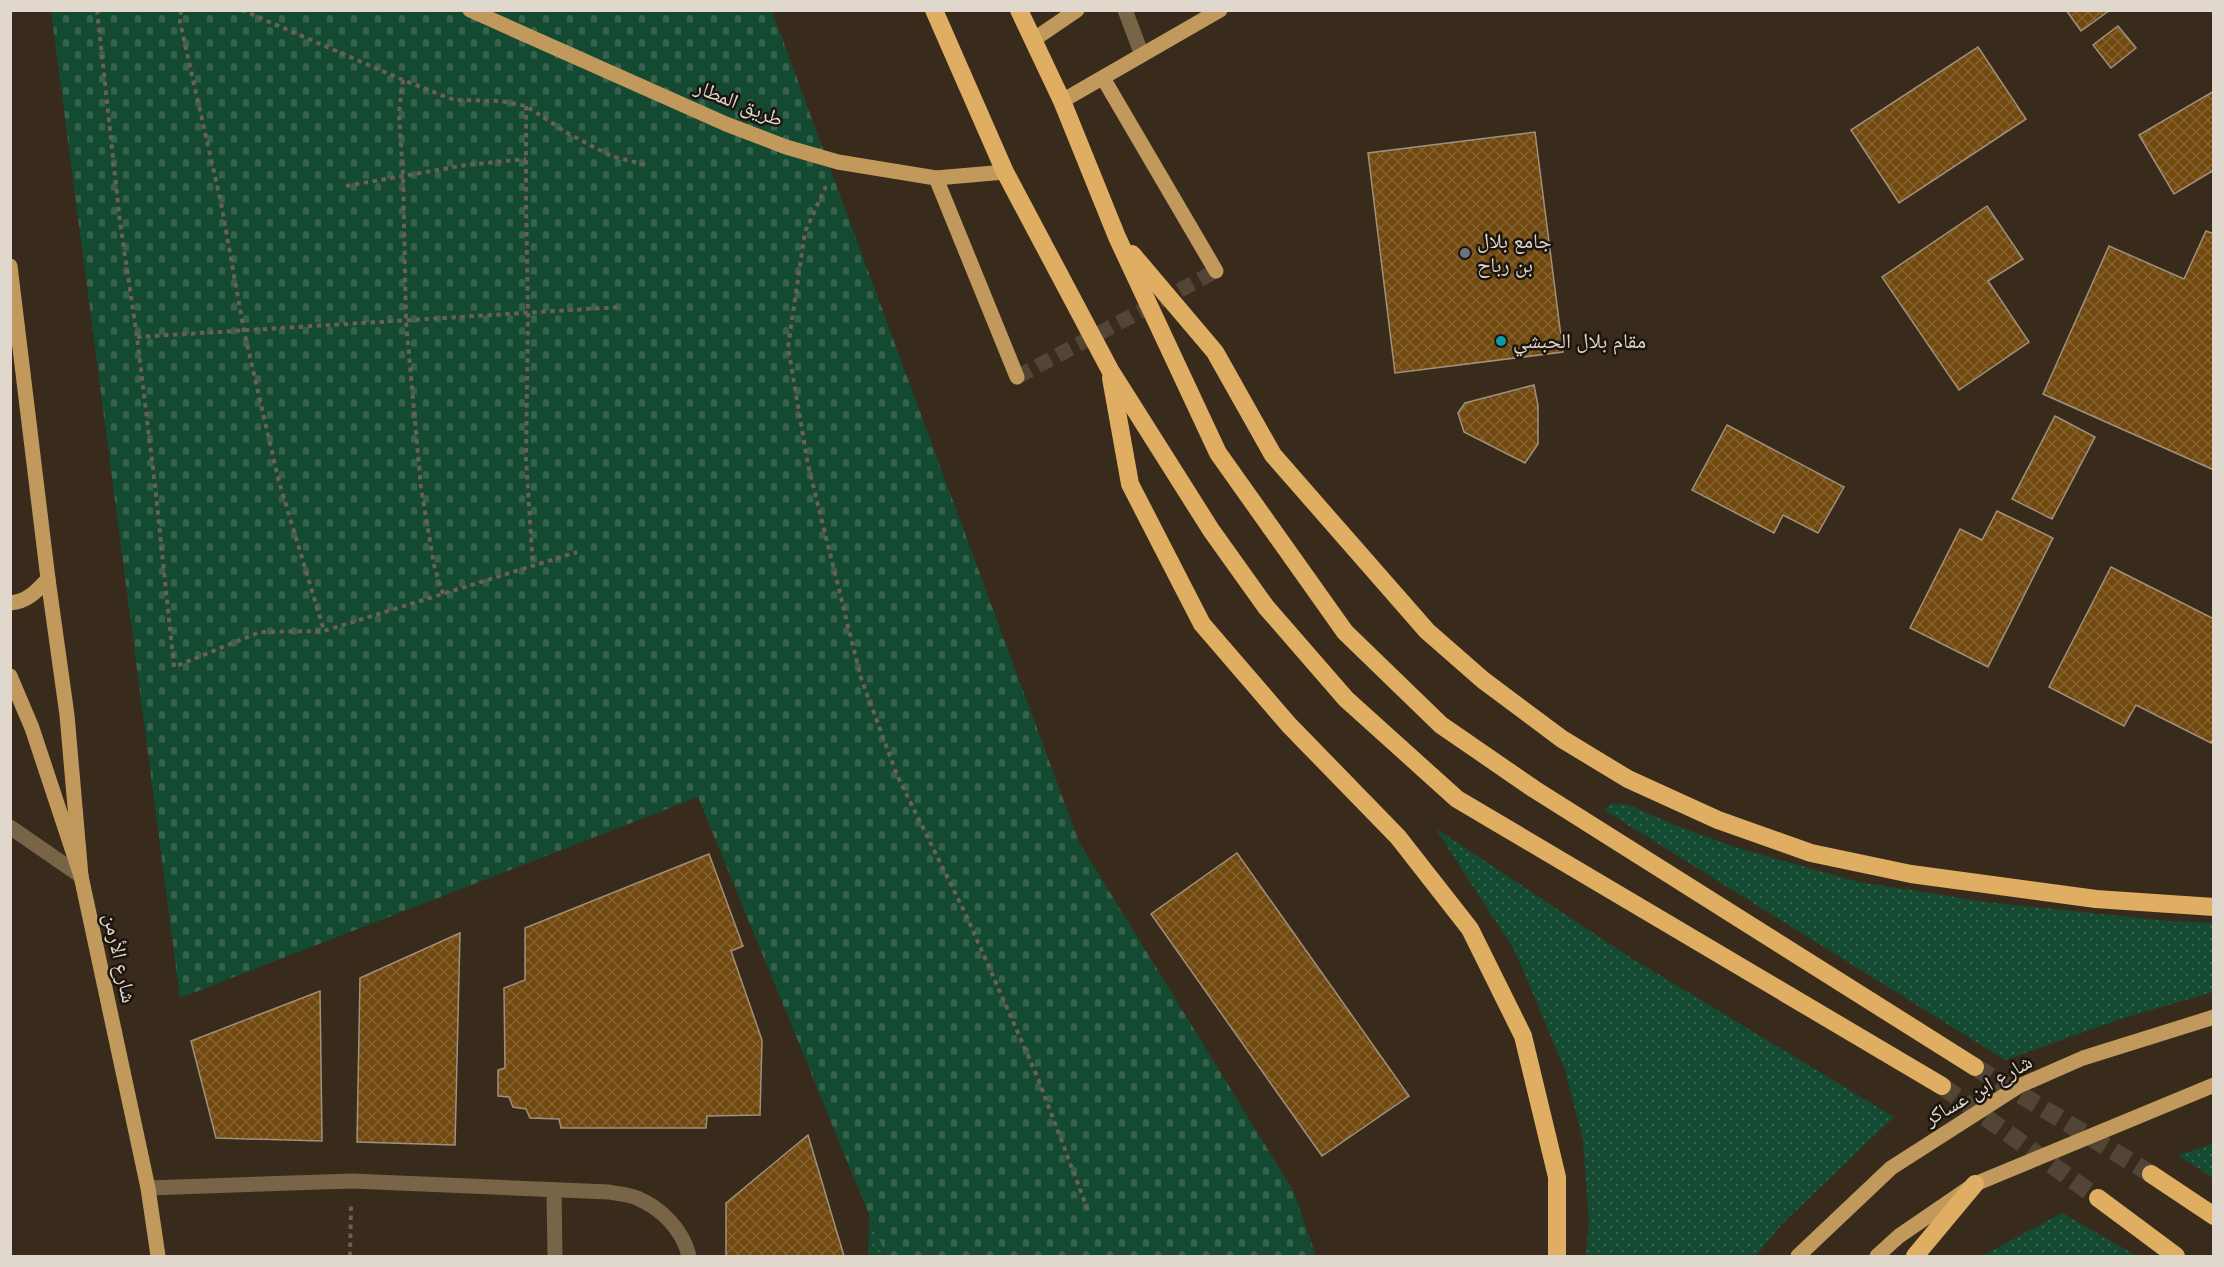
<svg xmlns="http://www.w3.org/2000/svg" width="2224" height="1267" font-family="Lato,'Noto Naskh Arabic',sans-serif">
	<defs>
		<pattern id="grass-dots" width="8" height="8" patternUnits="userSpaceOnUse" patternTransform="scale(1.5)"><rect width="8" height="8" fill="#144932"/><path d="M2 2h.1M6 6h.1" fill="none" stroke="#36624e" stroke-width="1.8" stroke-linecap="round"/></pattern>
		<pattern id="cemetery-stones" width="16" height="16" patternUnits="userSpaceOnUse" patternTransform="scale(1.5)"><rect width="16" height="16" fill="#144932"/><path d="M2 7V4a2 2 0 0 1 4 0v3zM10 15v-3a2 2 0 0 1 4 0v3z" fill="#36624e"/></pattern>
		<pattern id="building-cross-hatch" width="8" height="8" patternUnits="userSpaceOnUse" patternTransform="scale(1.5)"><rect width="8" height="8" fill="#71490f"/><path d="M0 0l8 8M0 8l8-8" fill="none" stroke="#856231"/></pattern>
	</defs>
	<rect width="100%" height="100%" fill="#392b1b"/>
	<!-- grass -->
	<g fill="url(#grass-dots)">
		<path d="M1612,803l17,2 43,19 66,24 121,34 128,20 181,19 45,2v69l-92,27 -116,41 -401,-250z"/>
		<path d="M1435,828l190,126 269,163 -112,107 -26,32h-170l3,-35 -6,-81 -18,-70 -50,-119z"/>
		<path d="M2213,1144v34l-35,-23z"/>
		<path d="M2062,1213l75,43h-155z"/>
		<path d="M869,1216l17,40h-18z"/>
	</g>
	<!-- cemetery -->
	<path fill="url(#cemetery-stones)" d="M51,11h721l307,831 215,350 22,64h-430l-188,-459 -518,201z"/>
	<!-- building -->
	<g fill="url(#building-cross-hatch)" stroke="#a1907d" stroke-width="1.5">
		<path d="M2066,10h44l-29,21z"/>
		<path d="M2118,26l18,22 -25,20 -18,-23z"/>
		<path d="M1978,47l48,72 -127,84 -48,-73z"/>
		<path d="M2214,91v79l-40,24 -35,-59z"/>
		<path d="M1535,132l28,220 -168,21 -27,-220z"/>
		<path d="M1987,206l36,53 -35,22 41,61 -70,48 -77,-113z"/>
		<path d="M2206,231l8,3v236l-171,-76 66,-148 75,33z"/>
		<path d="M1534,385l4,21v38l-13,19 -61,-31 -6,-19 7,-10z"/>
		<path d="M2055,416l40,21 -43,82 -40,-20z"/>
		<path d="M1727,425l117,62 -26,46 -35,-18 -9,18 -82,-43z"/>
		<path d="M1997,511l56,27 -65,129 -78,-39 50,-99 22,11z"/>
		<path d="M2111,567l103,52v119l-3,5 -75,-38 -12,21 -75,-39z"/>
		<path d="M1237,853l172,243 -87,60 -171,-242z"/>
		<path d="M709,854l34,92 -12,5 31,89 -2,75 -53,1 -1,12h-145l-2,-9 -29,-1 -4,-9 -13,-2 -4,-10 -11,-1v-26l7,-2 -1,-80 21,-8v-52z"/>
		<path d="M460,933l-5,212 -98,-3 3,-164z"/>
		<path d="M320,991l2,150 -106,-3 -25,-97z"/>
		<path d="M808,1135l36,121h-118v-53z"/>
	</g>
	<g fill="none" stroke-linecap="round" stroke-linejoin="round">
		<!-- major-tunnel -->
		<path stroke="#524536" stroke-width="15" stroke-dasharray="15 8" stroke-linecap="butt" d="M1017,377l199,-106"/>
		<!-- highway-tunnel -->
		<g stroke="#524536" stroke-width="18" stroke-dasharray="18 9" stroke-linecap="butt">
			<path d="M1975,1067l176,107"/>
			<path d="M1942,1086l156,112"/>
		</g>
		<!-- path -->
		<g stroke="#6b5f51" stroke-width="4" stroke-dasharray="4.5 4.5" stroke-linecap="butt">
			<path d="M97,10l23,212 17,115 18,148 19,182 86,-35 64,-1 253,-79"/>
			<path d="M181,10l-1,12 41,181 23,128 34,147 46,153"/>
			<path d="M242,10l161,70 51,20 47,1 25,5 43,28 42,22 35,9"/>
			<path d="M403,80l-4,33 4,62 3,146 15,167 13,77 9,29"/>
			<path d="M526,106v99l2,107 -2,147 7,108"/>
			<path d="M346,186l120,-21 60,-6"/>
			<path d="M826,186l-21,46 -17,115 20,118 53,213 36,97 69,140 71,161 52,137"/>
			<path d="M137,337l483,-30"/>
			<path d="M350,1256l1,-50"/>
		</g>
		<!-- minor -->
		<g stroke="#786447" stroke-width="15">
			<path d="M1125,10l17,45"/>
			<path d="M10,827l71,49"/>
			<path d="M148,1188l204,-7 257,11c9,2 19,2 28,6 24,10 46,32 52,58"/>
			<path d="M554,1190l1,66"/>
		</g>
		<!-- major -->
		<g stroke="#c2995c" stroke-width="15">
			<path d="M470,10l256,114 60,23 52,15 98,16 69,-6"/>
			<path d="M1033,40l44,-30"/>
			<path d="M1103,78l113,193"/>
			<path d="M1062,101l158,-91"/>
			<path d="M936,178l81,199"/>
			<path d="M10,266l38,313 19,136 14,161"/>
			<path d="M10,603c17,-1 27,-12 38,-24"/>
			<path d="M10,676l22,52 49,148 67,312 10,68"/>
			<path d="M1798,1256l93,-88 128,-82 64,-28 131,-41"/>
			<path d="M1877,1256l22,-20 76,-52 239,-99"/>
		</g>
		<!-- highway -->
		<g stroke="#dfae62" stroke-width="18">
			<path d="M934,10l71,162 105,198 101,160 55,77 80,92 111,100 485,287"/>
			<path d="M1019,10l43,91 55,136 101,216 127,179 96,93 93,64 441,278"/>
			<path d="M1132,254l83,98 58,103 154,176 56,49 79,59 66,40 90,41 93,33 100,21 185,25 118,8"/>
			<path d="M1111,378l19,106 72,140 87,101 109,112 72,92 53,107 34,141v79"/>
			<path d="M2151,1174l63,42"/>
			<path d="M2098,1198l78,58"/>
			<path d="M1915,1256l60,-72"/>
		</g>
	</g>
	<!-- markers -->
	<circle fill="#6b7280" stroke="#1b150e" stroke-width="2" cx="1465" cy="253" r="6"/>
	<circle fill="#0f9aa8" stroke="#1b150e" stroke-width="2" cx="1501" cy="341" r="6"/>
	<g text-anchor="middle" stroke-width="5" stroke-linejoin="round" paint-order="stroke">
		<!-- street labels -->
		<g font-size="21" fill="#e0d7cd" stroke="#1b150e">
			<text transform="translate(739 103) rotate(22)" y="7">طريق المطار</text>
			<text transform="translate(120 958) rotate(78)" y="7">شارع الأرمن</text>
			<text transform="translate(1978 1090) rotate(-30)" y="7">شارع ابن عساكر</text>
		</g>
		<!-- poi labels -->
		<g font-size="21" fill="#e0d7cd" stroke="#1b150e" text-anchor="start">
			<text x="1477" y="248">جامع بلال<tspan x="1477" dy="24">بن رباح</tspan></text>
			<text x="1513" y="348">مقام بلال الحبشي</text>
		</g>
	</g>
	<!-- border -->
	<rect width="2224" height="1267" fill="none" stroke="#e0d7cd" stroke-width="24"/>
</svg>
